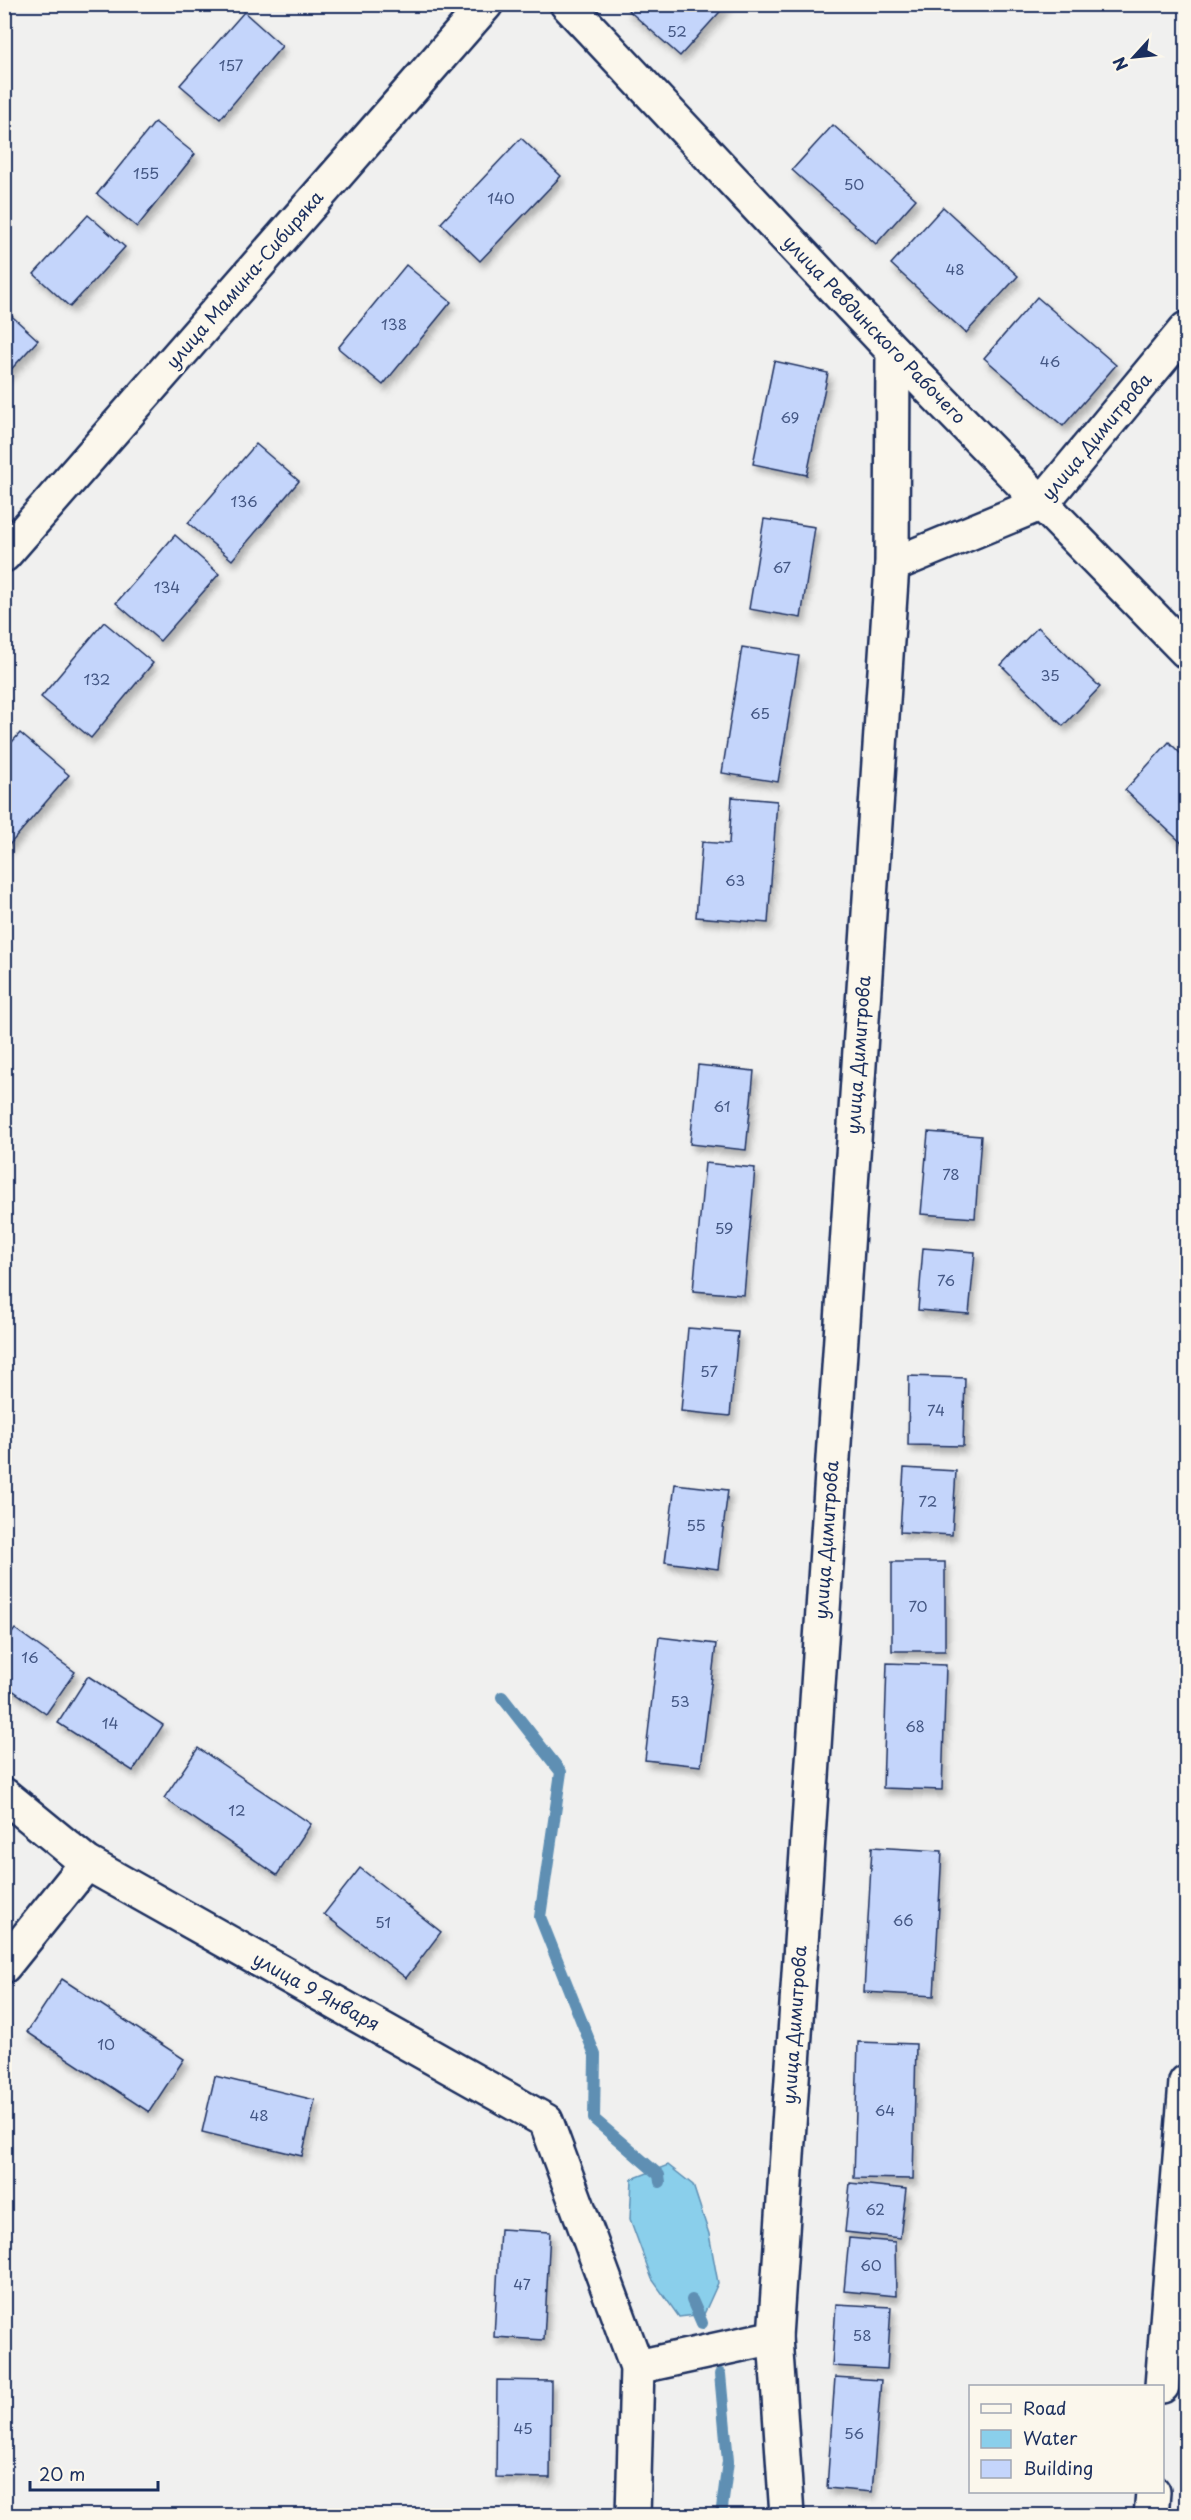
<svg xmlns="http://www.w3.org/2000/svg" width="1191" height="2520" font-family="'Playpen Sans',sans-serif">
	<defs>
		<filter id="shadow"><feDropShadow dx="3.5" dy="6" stdDeviation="3" flood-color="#0004"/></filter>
	</defs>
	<rect width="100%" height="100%" fill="#f0f0ef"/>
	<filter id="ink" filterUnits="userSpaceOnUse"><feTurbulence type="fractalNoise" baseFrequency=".0167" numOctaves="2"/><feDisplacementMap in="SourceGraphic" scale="12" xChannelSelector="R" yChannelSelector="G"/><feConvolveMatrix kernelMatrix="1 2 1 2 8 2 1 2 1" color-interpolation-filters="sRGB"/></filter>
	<g filter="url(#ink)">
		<!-- water -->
		<path fill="#8acfeb" stroke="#5e8fb3" stroke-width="1.5" d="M668,2165l25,20 16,49 9,49 -14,31 -25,3 -27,-38 -22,-60 2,-40z"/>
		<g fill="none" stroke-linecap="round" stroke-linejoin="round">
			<!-- stream -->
			<g stroke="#5e8fb3" stroke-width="12">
				<path d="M502,1697l59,75 -21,145 55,138 -1,64 65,56 1,7"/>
				<path d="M692,2300l10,23"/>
				<path d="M720,2374l8,87 -7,55"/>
			</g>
		</g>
		<!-- building -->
		<g fill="#c4d5fb" stroke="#1b2f5e" stroke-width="1.5" filter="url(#shadow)">
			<path d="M631,4h96l-47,52 -53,-47z"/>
			<path d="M244,12l38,34 -62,73 -40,-34z"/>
			<path d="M155,122l40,32 -58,73 -40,-33z"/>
			<path d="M833,125l83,74 -40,45 -84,-74z"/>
			<path d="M521,138l40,38 -81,85 -39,-38z"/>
			<path d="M943,207l75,69 -52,57 -75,-69z"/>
			<path d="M88,215l37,32 -55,60 -36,-33z"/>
			<path d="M406,265l45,37 -68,83 -45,-37z"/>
			<path d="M1037,297l79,68 -53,61 -79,-68z"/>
			<path d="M4,309l34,31 -34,37z"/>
			<path d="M774,361l54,12 -21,102 -54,-11z"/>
			<path d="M256,444l43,37 -67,79 -44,-37z"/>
			<path d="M764,519l51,8 -14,91 -52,-9z"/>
			<path d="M175,535l44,39 -59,67 -44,-38z"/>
			<path d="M104,622l49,41 -62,75 -50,-41z"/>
			<path d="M1038,627l62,60 -37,39 -62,-61z"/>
			<path d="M742,647l57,9 -21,126 -56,-9z"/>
			<path d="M20,733l49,42 -65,76v-100z"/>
			<path d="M1169,742l17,17v88l-61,-57z"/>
			<path d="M732,797l45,4 -9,122 -72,-6 6,-75 27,2z"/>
			<path d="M698,1065l56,6 -8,79 -56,-6z"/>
			<path d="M928,1132l53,4 -6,82 -54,-4z"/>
			<path d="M705,1163l50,5 -11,127 -51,-4z"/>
			<path d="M923,1248l52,4 -6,62 -51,-4z"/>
			<path d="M688,1328l50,4 -8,84 -49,-5z"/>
			<path d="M909,1376l56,2 -2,68 -55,-1z"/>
			<path d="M904,1468l52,3 -4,64 -52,-3z"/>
			<path d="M675,1484l53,6 -10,79 -53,-7z"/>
			<rect x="892" y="1562" width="53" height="89"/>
			<path d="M15,1629l60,43 -29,42 -42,-30v-40z"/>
			<path d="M659,1637l57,7 -15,122 -56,-6z"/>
			<path d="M887,1663l59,2 -4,125 -59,-2z"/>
			<path d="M88,1676l75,49 -30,46 -75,-48z"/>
			<path d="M198,1748l113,76 -34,51 -113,-77z"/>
			<path d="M872,1847l70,4 -8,145 -70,-4z"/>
			<path d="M360,1868l81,64 -35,46 -82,-64z"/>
			<path d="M62,1979l122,80 -35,53 -122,-80z"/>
			<path d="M858,2042l58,2 -3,135 -59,-1z"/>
			<path d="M215,2076l100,24 -13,56 -100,-24z"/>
			<path d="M850,2183l56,6 -6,49 -55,-6z"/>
			<path d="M500,2229l50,3 -6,108 -50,-3z"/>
			<path d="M849,2238l46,4 1,54 -52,-5z"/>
			<path d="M836,2304l55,3 -4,62 -55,-3z"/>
			<path d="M835,2377l46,3 -9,112 -45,-4z"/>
			<path d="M497,2380l54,1 -1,97 -54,-1z"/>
		</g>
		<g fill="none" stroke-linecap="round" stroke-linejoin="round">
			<!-- minor casing -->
			<g stroke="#1b2f5e" stroke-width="38">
				<g id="minor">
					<path d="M567,4l326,347 293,300"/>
					<path d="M4,555l482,-551"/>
					<path d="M892,565l150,-62 144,-174"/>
					<path d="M4,1795l83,68 459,258 91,246 -4,149"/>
					<path d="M4,1966l83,-103"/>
					<path d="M637,2367l138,-30"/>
					<path d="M1162,2386l24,-304"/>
					<path d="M787,2516l-12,-179 117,-1772 1,-214"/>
					<path d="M1151,2516l2,-24"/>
				</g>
			</g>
			<!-- minor -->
			<use href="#minor" stroke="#fbf7ec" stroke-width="33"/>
		</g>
	</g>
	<g text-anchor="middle" stroke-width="6" stroke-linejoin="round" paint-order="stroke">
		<!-- number labels -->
		<g font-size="15" fill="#455885">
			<text x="677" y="37">52</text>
			<text x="231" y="71">157</text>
			<text x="146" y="179">155</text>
			<text x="854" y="190">50</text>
			<text x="501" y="204">140</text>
			<text x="955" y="275">48</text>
			<text x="394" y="330">138</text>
			<text x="1050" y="367">46</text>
			<text x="790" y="423">69</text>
			<text x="244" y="507">136</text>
			<text x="782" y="573">67</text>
			<text x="167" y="593">134</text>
			<text x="1050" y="681">35</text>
			<text x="97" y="685">132</text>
			<text x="760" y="719">65</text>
			<text x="735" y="886">63</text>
			<text x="722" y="1112">61</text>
			<text x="951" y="1180">78</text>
			<text x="724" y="1234">59</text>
			<text x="946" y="1286">76</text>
			<text x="709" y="1377">57</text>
			<text x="936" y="1416">74</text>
			<text x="928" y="1507">72</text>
			<text x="696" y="1531">55</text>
			<text x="918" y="1612">70</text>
			<text x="30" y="1663">16</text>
			<text x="680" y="1707">53</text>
			<text x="110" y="1729">14</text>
			<text x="915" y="1732">68</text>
			<text x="237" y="1816">12</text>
			<text x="903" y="1926">66</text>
			<text x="383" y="1928">51</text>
			<text x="106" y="2050">10</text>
			<text x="885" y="2116">64</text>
			<text x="259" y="2121">48</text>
			<text x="875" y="2215">62</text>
			<text x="871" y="2271">60</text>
			<text x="522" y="2290">47</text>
			<text x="862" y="2341">58</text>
			<text x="523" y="2434">45</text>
			<text x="854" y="2439">56</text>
		</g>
		<!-- street labels -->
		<g font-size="18" fill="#1b2f5e" stroke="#fbf7ec">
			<text transform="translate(245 280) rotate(-49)" y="6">улица Мамина-Сибиряка</text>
			<text transform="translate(874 330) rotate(46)" y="6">улица Ревдинского Рабочего</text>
			<text transform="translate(1097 437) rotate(-50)" y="6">улица Димитрова</text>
			<text transform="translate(859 1055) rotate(-86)" y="6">улица Димитрова</text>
			<text transform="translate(827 1540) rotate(-86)" y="6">улица Димитрова</text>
			<text transform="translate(316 1992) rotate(29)" y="6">улица 9 Января</text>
			<text transform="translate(795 2025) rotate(-86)" y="6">улица Димитрова</text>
		</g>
	</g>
	<!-- margin -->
	<rect width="1191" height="2520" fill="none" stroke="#fbf7ec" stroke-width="24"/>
	<rect x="12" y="12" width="1167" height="2496" fill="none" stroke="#1b2f5e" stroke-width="2" filter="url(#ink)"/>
	<!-- legend -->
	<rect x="969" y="2385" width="195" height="108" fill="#fbf7ec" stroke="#a1a7b3" stroke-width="1.5"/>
	<rect x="981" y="2404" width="30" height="9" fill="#fbf7ec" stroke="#a1a7b3" stroke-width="1.5"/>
	<text x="1023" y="2415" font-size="18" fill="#1b2f5e">Road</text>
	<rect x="981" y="2430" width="30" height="18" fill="#8acfeb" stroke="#a1a7b3" stroke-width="1.5"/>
	<text x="1023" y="2445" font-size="18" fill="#1b2f5e">Water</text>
	<rect x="981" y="2460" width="30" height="18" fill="#c4d5fb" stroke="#a1a7b3" stroke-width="1.5"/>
	<text x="1023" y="2475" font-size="18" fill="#1b2f5e">Building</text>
	<!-- north arrow -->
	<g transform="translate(1134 57) rotate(243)" stroke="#fbf7ec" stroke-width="4.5" paint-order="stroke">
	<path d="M0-4.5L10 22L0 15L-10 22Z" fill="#1b2f5e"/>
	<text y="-9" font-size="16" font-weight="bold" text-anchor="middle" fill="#1b2f5e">N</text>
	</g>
	<!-- scale -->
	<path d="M30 2481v9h128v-9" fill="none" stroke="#1b2f5e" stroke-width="3"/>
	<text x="39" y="2481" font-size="18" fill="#1b2f5e" stroke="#fbf7ec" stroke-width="4.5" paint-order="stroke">20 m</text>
</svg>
